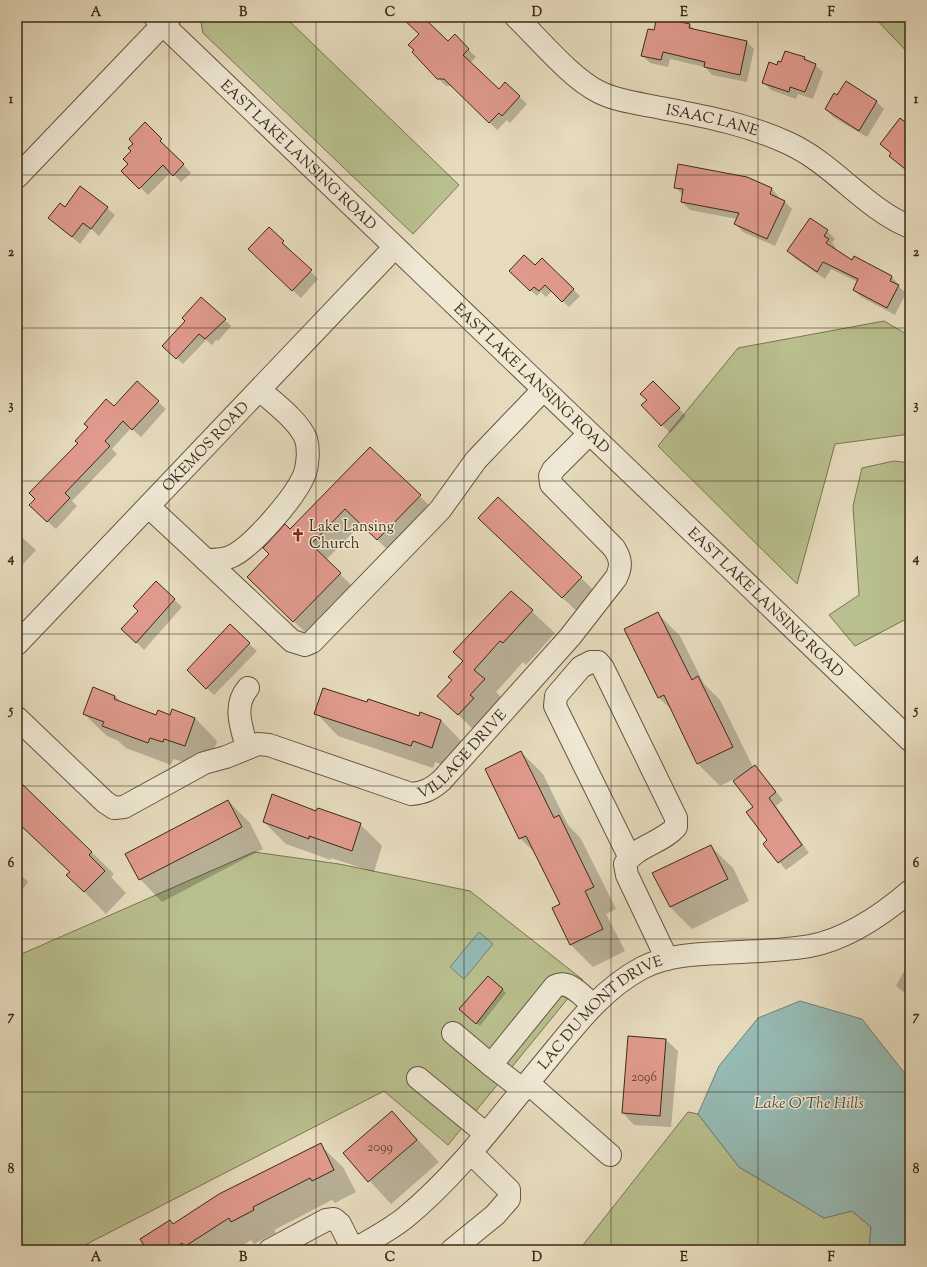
<svg xmlns="http://www.w3.org/2000/svg" width="927" height="1267" font-family="'Sorts Mill Goudy',serif">
	<rect width="100%" height="100%" fill="#e6dbbd"/>
	<filter id="stains"><feTurbulence type="fractalNoise" baseFrequency=".005" numOctaves="4"/><feColorMatrix values="0 0 0 0 .2 0 0 0 0 .09 0 0 0 0 .02 0 0 0 .5 -.17"/></filter>
	<radialGradient id="worn" r=".72"><stop offset=".6" stop-color="#630" stop-opacity="0"/><stop offset="1" stop-color="#630" stop-opacity=".3"/></radialGradient>
	<!-- green -->
	<g fill="#b9bf8e" stroke="#7b7452">
		<path d="M200,17h85l174,168 -46,49 -210,-201z"/>
		<path d="M874,17h36v38z"/>
		<path d="M884,321l26,15v98l-75,10 -38,140 -139,-138 80,-98z"/>
		<path d="M894,461l16,2v154l-55,29 -26,-31 30,-20 -6,-89 9,-38z"/>
		<path d="M254,852l85,12 131,27 113,89 -135,165 -64,-54 -299,154 -5,5h-63v-294z"/>
		<path d="M688,1112l10,2 41,53 85,51 28,-7 19,16 -2,23h-290z"/>
	</g>
	<!-- water -->
	<g fill="#96bbb5" stroke="#728175">
		<path d="M479,932l14,12 -29,35 -14,-12z"/>
		<path d="M800,1001l62,18 48,61v170h-41l2,-23 -19,-16 -28,7 -85,-51 -41,-53 21,-48 39,-48z"/>
	</g>
	<!-- shadow -->
	<g fill="#0003">
		<path d="M377,17h11l-3,3 -4,-3z"/>
		<path d="M389,17h12l-6,6z"/>
		<path d="M402,17h22l-1,1 25,25 7,-7 21,21 -6,6 29,27 6,-7 22,21 -17,19 -3,-3 -10,10 -45,-44h-6l-8,-8 -23,-27 5,-17z"/>
		<path d="M690,25l5,5 52,12 7,7 -7,33 -35,-7 -7,-8 -35,-8 -2,8 -18,-4 -7,-7 12,-24z"/>
		<path d="M804,58l11,7 8,7 -10,27 -15,-5 -2,5 -25,-9 -8,-8 19,-19z"/>
		<path d="M846,83l31,19 7,7 -17,28 -34,-20 -7,-8z"/>
		<path d="M17,110l3,4 -3,3z"/>
		<path d="M145,124l46,49 -10,9 -10,-10 -23,23 -25,-24 6,-7 5,-20z"/>
		<path d="M747,178l25,11 7,8 -1,2 6,2 8,8 -17,37 -32,-14 -8,-8 2,-5 -47,-9 -8,-8 1,-7 -8,-8z"/>
		<path d="M65,208h42l8,7 -16,21 -8,-7 -11,15 -31,-26z"/>
		<path d="M269,228l49,51 -17,19 -44,-41z"/>
		<path d="M827,231l8,8 -3,4 4,4 -2,2 18,12 2,-3 38,19 7,8 -1,1 8,7 -11,22 -34,-18 -7,-7 4,-8 -27,-13 -6,10 -29,-20 -8,-8z"/>
		<path d="M542,259l38,37 -11,11 -17,-16 -6,6 -5,-5 -4,4 -20,-18 18,-12z"/>
		<path d="M225,320l6,6 -13,15 -2,-1 -4,5 -6,-5 -23,24 -19,-18z"/>
		<path d="M653,383l33,33 -16,17 -27,-27 5,-6z"/>
		<path d="M158,402l8,7 -25,28 -10,-9 -19,21 5,5 -45,47 5,5 -21,23 -18,-16 76,-105z"/>
		<path d="M370,448l65,63 -42,44 -32,-31 -35,36 29,29 -46,47 -45,-44 6,-38z"/>
		<path d="M498,498l106,102 -19,19 -84,-79z"/>
		<path d="M17,533l19,17 -19,21z"/>
		<path d="M156,582l26,25 -38,43 -14,-14 9,-25z"/>
		<path d="M511,592l44,41 -29,32 -3,-3 -27,30 10,10 -25,35 -42,-41 14,-16 11,-19z"/>
		<path d="M658,614l22,22 24,48 16,16 33,67 2,-1 7,8 21,26 -7,6 33,47 -23,17 -22,-26 5,-4 -14,-33 -17,-30 -18,9 -22,-22 -25,-53 -14,-13z"/>
		<path d="M249,644l8,7 -43,44 -26,-25z"/>
		<path d="M115,696l7,7 35,13h14l2,-6 22,8 22,23 -10,27 -34,-9 -2,6 -45,-17 -9,-8 -10,-4 -23,-22z"/>
		<path d="M368,703l51,14 1,-3 21,6 22,23 -9,26 -19,-7 -2,6 -95,-32 -22,-23z"/>
		<path d="M521,752l22,22 25,51 13,14 35,70 -10,5 19,37 -32,16 -22,-22 -18,-37 8,-4 -23,-48 -18,-18z"/>
		<path d="M17,780l97,94 -3,3 15,16 -20,21 -38,-39 3,-3 -9,-9 -1,1 -44,-45z"/>
		<path d="M228,801l22,22 13,26 -101,53 -22,-23z"/>
		<path d="M317,812l43,12 22,22 -8,26 -43,-14v2l-45,-16 -22,-22z"/>
		<path d="M710,846l23,22 16,33 -57,28 -22,-22z"/>
		<path d="M17,871l11,11 -11,15z"/>
		<path d="M910,960v37l-14,-11z"/>
		<path d="M488,978l18,15 -26,33 -16,-13z"/>
		<path d="M629,1037l37,3 12,11 -7,76 -37,-2 -11,-12z"/>
		<path d="M392,1112l47,50 -48,42 -47,-51z"/>
		<path d="M320,1145l23,22 13,25 -21,11 -3,-3 -58,30 2,3 -22,11 -3,-4 -15,10h-101l39,-25z"/>
	</g>
	<!-- building -->
	<g fill="#e09a8d" stroke="#3d2a15">
		<path d="M401,17h22l25,24 7,-7 14,15 -6,6 36,34 6,-7 15,14 -18,20 -3,-3 -10,10 -45,-44h-7l-25,-27 2,-2 -6,-5 11,-11z"/>
		<path d="M657,17l33,7 -1,4 58,13 -7,34 -36,-8 1,-5 -42,-10 -2,8 -20,-4 7,-27 6,1z"/>
		<path d="M785,51l20,6 -1,2 12,5 -11,28 -15,-5 -1,5 -27,-9 7,-21 8,3 1,-4 3,1z"/>
		<path d="M846,81l31,20 -18,30 -34,-22 9,-16 3,2z"/>
		<path d="M900,118l10,8v47l-21,-17 2,-3 -11,-9z"/>
		<path d="M145,122l17,17 -2,2 24,23 -11,12 -10,-11 -24,24 -18,-18 7,-7 -5,-5 8,-8 -3,-3 5,-4 -4,-5z"/>
		<path d="M678,164l69,13 25,11 -2,6 15,7 -18,38 -33,-15 5,-11 -58,-11 2,-13 -9,-1z"/>
		<path d="M80,186l28,21 -17,22 -8,-6 -11,14 -24,-19 12,-15 5,4z"/>
		<path d="M810,218l18,12 -4,6 5,3 -3,4 26,17 2,-4 38,20 -2,5 9,4 -12,23 -34,-18 5,-11 -35,-17 -6,10 -30,-21z"/>
		<path d="M269,227l15,14 -2,2 30,27 -20,21 -44,-42z"/>
		<path d="M524,255l11,10 7,-7 32,31 -12,13 -17,-17 -6,6 -5,-4 -4,4 -21,-20z"/>
		<path d="M201,297l25,22 -21,20 -6,-5 -23,25 -14,-13 23,-25 -3,-3z"/>
		<path d="M137,381l22,20 -27,29 -9,-9 -18,20 5,5 -45,47 5,5 -23,24 -18,-17 6,-6 -6,-6 49,-50 -3,-2 13,-14 -4,-3 22,-25 8,7z"/>
		<path d="M653,381l27,27 -19,18 -20,-21 6,-5 -7,-6z"/>
		<path d="M370,447l51,48 -44,45 -32,-31 -34,35 30,29 -48,49 -46,-45 22,-23 -6,-6 22,-24 5,5z"/>
		<path d="M498,497l84,80 -20,21 -84,-80z"/>
		<path d="M156,581l19,18 -39,44 -15,-14 17,-18 -5,-5z"/>
		<path d="M511,591l22,19 -30,33 -3,-2 -26,29 11,9 -15,16 4,3 -16,17 -21,-19 15,-16 -4,-3 15,-16 -10,-9z"/>
		<path d="M658,612l34,68 6,-4 35,71 -36,17 -33,-69 -6,3 -34,-69z"/>
		<path d="M230,624l20,19 -44,46 -19,-19z"/>
		<path d="M93,687l22,9 -1,3 42,16 2,-5 12,5 2,-6 23,9 -10,28 -21,-7 -1,3 -13,-4 -2,5 -46,-17 2,-4 -21,-8z"/>
		<path d="M323,688l44,14 1,-3 51,17 1,-4 21,8 -9,28 -19,-7 -2,5 -97,-32z"/>
		<path d="M521,751l33,67 5,-3 35,72 -9,4 18,38 -33,16 -18,-37 8,-4 -34,-68 -7,3 -34,-70z"/>
		<path d="M755,765l21,27 -7,6 33,47 -24,18 -15,-19 4,-4 -21,-28 7,-5 -20,-26z"/>
		<path d="M17,779l75,73 -3,3 16,16 -21,21 -18,-17 4,-3 -53,-50z"/>
		<path d="M272,794l44,17 2,-3 43,15 -9,28 -43,-15v3l-46,-17z"/>
		<path d="M228,800l14,27 -103,53 -14,-26z"/>
		<path d="M711,845l17,34 -58,28 -18,-34z"/>
		<path d="M488,976l15,13 -27,35 -17,-15z"/>
		<path d="M628,1036l38,3 -6,77 -38,-3z"/>
		<path d="M392,1111l25,29 -49,42 -25,-29z"/>
		<path d="M321,1143l13,27 -22,11 -2,-3 -57,29 1,3 -23,12 -2,-4 -45,29 -2,-4 -10,7h-25l-7,-11 30,-19 3,4 46,-30z"/>
	</g>
	<g fill="none" stroke-linecap="round" stroke-linejoin="round">
		<!-- minor casing -->
		<g stroke="#67563f" stroke-width="24">
			<g id="minor">
				<path id="s1" d="M155,17l755,723"/>
				<path id="s2" d="M516,17c24,23 54,60 83,75 20,10 45,12 67,17 43,8 83,16 122,34 46,21 76,65 122,84"/>
				<path d="M17,177l153,-160"/>
				<path d="M149,507l57,53c8,0 16,0 24,-3 22,-9 67,-62 75,-84 3,-10 4,-24 1,-34 -8,-19 -31,-35 -46,-49"/>
				<path d="M206,560l86,81 13,4 7,-3 128,-132 36,-50 67,-70"/>
				<path id="s3" d="M17,644l377,-396"/>
				<path id="s4" d="M17,718l88,84 9,6 10,-1 80,-44 22,-6 32,-13 11,1 142,49c13,-1 21,-5 31,-14l128,-143 46,-59c6,-12 5,-19 -2,-30l-63,-64 -1,-8 3,-6 36,-36"/>
				<path d="M247,747c-6,-20 -14,-42 1,-59"/>
				<path d="M629,856l-74,-150 1,-10 25,-29 10,-5h7l5,6 73,150v9c-14,16 -40,19 -51,37l2,11 40,84"/>
				<path d="M453,1033l38,32"/>
				<path d="M418,1078l68,56"/>
				<path d="M528,1083l82,72"/>
				<path d="M523,1090l-32,-25 64,-79c14,-7 27,10 38,19"/>
				<path id="s5" d="M270,1250l56,-30 8,-1 6,5 13,26c18,-10 37,-20 53,-33 52,-43 92,-98 135,-150 31,-37 58,-76 101,-99 24,-13 55,-14 82,-15 28,-2 58,-2 86,-7 37,-7 72,-31 100,-55"/>
				<path d="M452,1250l43,-35 14,-16v-9l-38,-37"/>
			</g>
		</g>
		<!-- minor -->
		<use href="#minor" stroke="#efe8d4" stroke-width="22"/>
	</g>
	<!-- grid -->
	<path fill="none" stroke="#3d2a15" stroke-width="1" stroke-opacity="0.55" d="M169,17v1233M316,17v1233M464,17v1233M611,17v1233M758,17v1233M17,175h893M17,328h893M17,481h893M17,634h893M17,786h893M17,939h893M17,1092h893"/>
	<!-- icons -->
	<defs>
		<g id="church-bare" transform="scale(1.08)"><path d="M-1.2-6h2.4v3.5h3.3v2.4h-3.3V6h-2.4V-.1h-3.3v-2.4h3.3Z" fill="#8f2418" stroke="#efe8d4" stroke-width="2.5" paint-order="stroke"/></g>
	</defs>
	<g fill-rule="evenodd">
		<use href="#church-bare" x="298" y="535"/>
	</g>
	<g text-anchor="middle" stroke-width="3" stroke-linejoin="round" paint-order="stroke">
		<!-- number labels -->
		<g font-size="13" fill="#664633">
			<text x="644" y="1081">2096</text>
			<text x="380" y="1151">2099</text>
		</g>
		<!-- street labels -->
		<g font-size="15" fill="#3d2a15" stroke="#efe8d4">
			<text dy="5" stroke="none"><textPath href="#s2" startOffset="229">ISAAC LANE</textPath></text>
			<text dy="5" stroke="none"><textPath href="#s1" startOffset="199">EAST LAKE LANSING ROAD</textPath></text>
			<text dy="5" stroke="none"><textPath href="#s1" startOffset="522">EAST LAKE LANSING ROAD</textPath></text>
			<text dy="5" stroke="none"><textPath href="#s3" startOffset="273">OKEMOS ROAD</textPath></text>
			<text dy="5" stroke="none"><textPath href="#s1" startOffset="846">EAST LAKE LANSING ROAD</textPath></text>
			<text dy="5" stroke="none"><textPath href="#s4" startOffset="519">VILLAGE DRIVE</textPath></text>
			<text dy="5" stroke="none"><textPath href="#s5" startOffset="455">LAC DU MONT DRIVE</textPath></text>
		</g>
		<!-- poi labels -->
		<g font-size="15" fill="#3d2a15" stroke="#efe8d4" text-anchor="start">
			<text x="309" y="531">Lake Lansing<tspan x="309" dy="17">Church</tspan></text>
		</g>
		<!-- water labels -->
		<g font-size="16" font-style="italic" fill="#534e3d" stroke="#efe8d4">
			<text x="809" y="1108">Lake O'The Hills</text>
		</g>
	</g>
	<!-- margin -->
	<rect width="927" height="1267" fill="none" stroke="#e6dbbd" stroke-width="44"/>
	<rect x="22" y="22" width="883" height="1223" fill="none" stroke="#3d2a15" stroke-width="1.5"/>
	<g font-size="13" text-anchor="middle" font-weight="bold" fill="#3d2a15">
		<text x="96" y="16">A</text>
		<text x="243" y="16">B</text>
		<text x="390" y="16">C</text>
		<text x="537" y="16">D</text>
		<text x="684" y="16">E</text>
		<text x="831" y="16">F</text>
		<text x="11" y="103">1</text>
		<text x="916" y="103">1</text>
		<text x="11" y="256">2</text>
		<text x="916" y="256">2</text>
		<text x="11" y="409">3</text>
		<text x="916" y="409">3</text>
		<text x="11" y="562">4</text>
		<text x="916" y="562">4</text>
		<text x="11" y="714">5</text>
		<text x="916" y="714">5</text>
		<text x="11" y="867">6</text>
		<text x="916" y="867">6</text>
		<text x="11" y="1020">7</text>
		<text x="916" y="1020">7</text>
		<text x="11" y="1173">8</text>
		<text x="916" y="1173">8</text>
		<text x="96" y="1261">A</text>
		<text x="243" y="1261">B</text>
		<text x="390" y="1261">C</text>
		<text x="537" y="1261">D</text>
		<text x="684" y="1261">E</text>
		<text x="831" y="1261">F</text>
	</g>
	<rect width="100%" height="100%" filter="url(#stains)"/>
	<rect width="100%" height="100%" fill="url(#worn)"/>
</svg>
